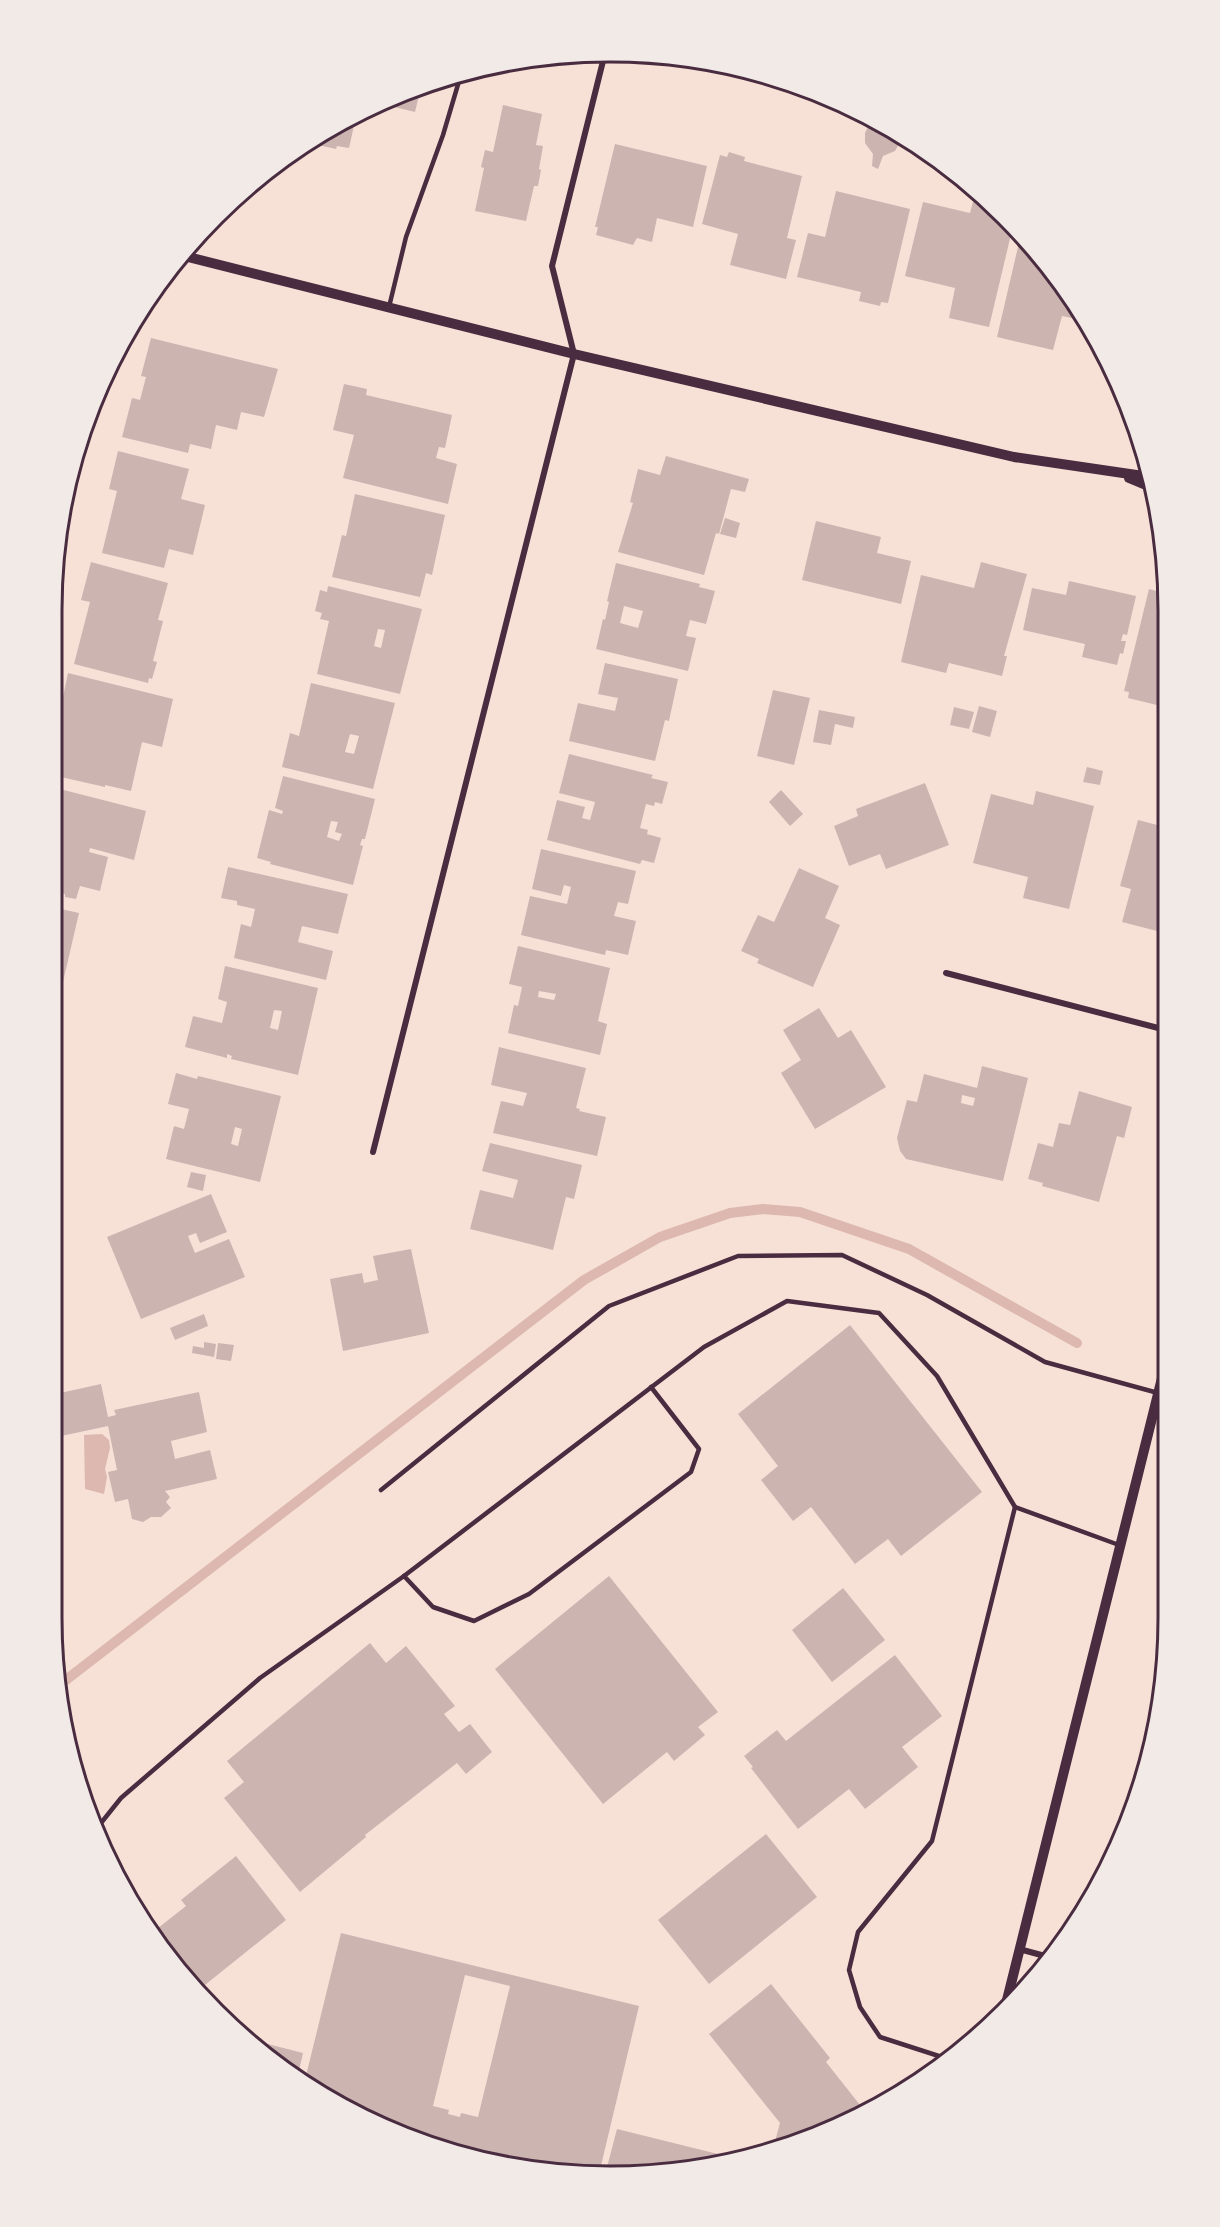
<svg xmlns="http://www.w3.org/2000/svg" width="1220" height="2227" font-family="'Public Sans',sans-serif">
	<rect width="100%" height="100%" fill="#f7e1d7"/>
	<!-- water -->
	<path fill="#dcb8b0" d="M102,1434l7,6 1,8 -5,21 2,8 -3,17 -19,-5 -1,-54z"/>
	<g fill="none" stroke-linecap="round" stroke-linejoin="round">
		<!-- stream -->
		<path stroke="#dcb8b0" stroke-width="10" d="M62,1683l522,-403 76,-43 70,-24 33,-4 37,3 109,37 168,94"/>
	</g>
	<!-- building -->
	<g fill="#ccb4b1" fill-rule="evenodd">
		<path d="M421,87l-6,25 -37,-9z"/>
		<path d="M503,105l39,9 -6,31 7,1 -4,23 2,1 -3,16h-4l-8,35 -51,-10 9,-43 -3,-1 4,-17 8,2z"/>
		<path d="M357,112l-8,36 -12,-2 -1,3 -18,-4v-4l-5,-1z"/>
		<path d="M879,121l20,12 1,9 -5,9 -12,5 -5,13 -6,-3 1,-12 -8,-11v-10l4,-8z"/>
		<path d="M615,144l92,22 -14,61 -36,-9 -5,24 -15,-4 -4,7 -37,-10 2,-8h-3z"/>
		<path d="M729,152l16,5 -1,4 58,15 -15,62 9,2 -10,39 -56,-14 8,-31 -36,-10 18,-69 7,2z"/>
		<path d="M836,191l74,18 -22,94 -7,-1 -1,4 -21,-5 2,-9 -64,-15 11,-44 17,4z"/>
		<path d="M975,194l30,20 5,6 -1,5 4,1 -24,101 -40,-9 6,-30 -50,-12 18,-74 47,11z"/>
		<path d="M1021,234l54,66 11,21 -24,-5 -9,34 -56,-13z"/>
		<path d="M151,338l127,31 -14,48 -23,-5 -4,18 -21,-5 -5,24 -21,-5 -2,9 -66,-16 10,-39 8,2 6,-23 -5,-1z"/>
		<path d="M344,384l23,5 -1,6 86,20 -7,33 -6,-1 -3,11 21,6 -9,40 -105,-26 11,-43 -21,-5z"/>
		<path d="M118,451l71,18 -8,30 24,6 -12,50 -24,-6 -5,19 -62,-15 15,-62 -8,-2z"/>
		<path d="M666,456l83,23 -4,13 -14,-3 -12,45 -3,-1 -12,42 -86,-23 15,-49 -3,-1 8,-33 22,6z"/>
		<path d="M355,494l90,21 -13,60 -6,-2 -6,24 -88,-20 10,-42 4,1z"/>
		<path d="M725,518l15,5 -4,15 -16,-4z"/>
		<path d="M816,521l65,16 -4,16 34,8 -10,43 -99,-24z"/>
		<path d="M91,562l77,21 -10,37 5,1 -10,40 4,1 -5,17 -3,-1 -1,5 -74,-19 16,-62 -9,-2z"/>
		<path d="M981,562l46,12 -23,82h3l-5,20 -53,-13 -3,10 -45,-11 20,-87 53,13z"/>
		<path d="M616,563l84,21 -1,3 16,4 -9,33 -16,-4 -4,16 10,2 -8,33 -92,-22 7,-30 2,1 4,-18 -2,-1zM624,606l19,5 -5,17 -18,-5z"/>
		<path d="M1069,581l67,15 -9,39 -4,-1 -2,7h5l-3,13 -3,-1 -3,12 -35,-8 3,-13 -62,-14 9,-42 34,7z"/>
		<path d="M328,586l94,23 -22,85 -83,-20 12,-53 -9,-2 2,-6 -7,-2 5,-21 7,2zM378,629l7,1 -4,18 -7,-2z"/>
		<path d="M1149,589l15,4 1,114 -37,-9 1,-6 -5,-1z"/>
		<path d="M605,663l73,16 -9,42 -4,-1 -10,41 -86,-20 9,-38 37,8 3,-13 -20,-4z"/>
		<path d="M68,673l105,26 -11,48 -20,-5 -11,49 -26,-6v2l-53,-12v-41l6,2 5,-25h-3z"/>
		<path d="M311,683l84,20 -22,86 -91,-22 8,-34 9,3zM350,734l9,2 -5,18 -9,-2z"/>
		<path d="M773,690l37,8 -16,67 -37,-9z"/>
		<path d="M979,706l18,5 -7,26 -18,-5z"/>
		<path d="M954,707l20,5 -5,17 -19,-4z"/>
		<path d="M819,710l36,7 -2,11 -18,-4 -4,21 -18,-3z"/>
		<path d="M569,754l84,21 -2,3 17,4 -6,22 -7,-2 -1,4 -8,-2 -6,24 8,2 -1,4 14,4 -7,25 -12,-3 -2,4 -93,-24 10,-40 28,7 -3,11 8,2 5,-18 -36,-9z"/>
		<path d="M1087,767l16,4 -3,14 -17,-3z"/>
		<path d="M283,776l92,23 -10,40h-3l-2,6 3,1 -10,39 -83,-21 1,-2 -14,-4 12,-48 13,4 1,-3 -8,-3zM331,821l7,1 -3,10 7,2 -3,7 -12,-4z"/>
		<path d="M925,783l24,62 -63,24 -6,-15 -31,12 -15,-40 24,-10 -2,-7z"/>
		<path d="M52,787l94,24 -12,49 -44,-12 -1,4 19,5 -8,34 -20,-5 -4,13 -11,-2v-3l-13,-1z"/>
		<path d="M781,790l22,24 -13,12 -21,-24z"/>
		<path d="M1036,791l58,15 -25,103 -46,-11 5,-21 -55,-14 18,-69 42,11z"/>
		<path d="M1138,820l27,7v106l-43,-11 9,-33 -11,-3z"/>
		<path d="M541,849l95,22 -8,33 -10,-2 -4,14 22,5 -8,34 -22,-5 -1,5 -84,-20 9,-39 37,8 4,-17 -7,-2 -3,11 -29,-7z"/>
		<path d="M228,867l120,27 -10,40 -36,-8 -4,16 35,9 -7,29 -92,-22 7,-34 10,3 4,-18 -18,-4v-4l-16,-3z"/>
		<path d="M799,868l40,18 -14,32 15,7 -27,62 -56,-24 2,-4 -18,-8 17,-36 16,7z"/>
		<path d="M52,907l27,6 -23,99 -4,-1z"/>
		<path d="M518,946l92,22 -12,53 9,3 -7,31 -92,-22 6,-28 4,1 4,-19 -13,-3zM539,991l17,3 -2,6 -16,-3z"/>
		<path d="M225,966l93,22 -20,87 -67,-16 1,-3 -5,-2v4l-42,-11 8,-31 29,7 5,-21 -9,-3zM274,1010l8,1 -4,19 -8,-2z"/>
		<path d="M819,1008l19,30 13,-8 35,57 -71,42 -34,-56 20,-13 -18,-30z"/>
		<path d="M499,1047l87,21 -10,40 4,1 -1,2 27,6 -9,39 -104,-23 8,-32 22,5 4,-13 -36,-8z"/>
		<path d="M982,1066l46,12 -25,103 -97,-22 -6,-8 -3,-13 10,-38 10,2 7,-28 53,14zM962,1095l13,3 -2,8 -12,-3z"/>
		<path d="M176,1073l21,6 1,-3 83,20 -21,86 -94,-23 8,-33 10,3 5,-20 -21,-5zM235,1127l7,2 -4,17 -7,-2z"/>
		<path d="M1079,1091l53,16 -8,31 -7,-2 -18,66 -57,-16 1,-3 -15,-4 10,-36 15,4 6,-24 11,2z"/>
		<path d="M490,1143l92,22 -8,34 -8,-2 -13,53 -83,-21 10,-39 33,8 5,-18 -36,-9z"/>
		<path d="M191,1172l15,3 -3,16 -16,-4z"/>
		<path d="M211,1194l16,38 -27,11 -4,-10 -8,3 7,17 34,-14 16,38 -104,42 -34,-82z"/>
		<path d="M411,1249l18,84 -86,18 -13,-72 32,-6 2,10 14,-3 -5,-24z"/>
		<path d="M204,1314l4,12 -33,14 -5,-12z"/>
		<path d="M850,1325l132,167 -81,64 -13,-17 -33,25 -44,-57 -18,14 -32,-41 17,-14 -40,-52z"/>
		<path d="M204,1342l12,2 -2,13 -22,-4 1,-7 11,2z"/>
		<path d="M218,1343l16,2 -3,16 -15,-2z"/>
		<path d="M101,1384l7,33 8,-2 -2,-5 85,-18 8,40 -36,9 4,18 35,-9 7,29 -52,12 5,6 -4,5 5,6 -10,9h-10l-8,5 -11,-3 -4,-20 -13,3 -7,-30 9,-2 -9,-44 -56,12 -1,-43z"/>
		<path d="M609,1576l109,136 -20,15 7,8 -31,26 -7,-9 -64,52 -108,-135z"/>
		<path d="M843,1588l42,52 -53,42 -40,-52z"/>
		<path d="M370,1643l16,20 20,-17 49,60 -11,8 15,18 11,-8 22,28 -26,22 -9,-11 -92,72 1,2 -66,55 -76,-94 20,-16 -17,-21z"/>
		<path d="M895,1655l47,61 -40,31 16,20 -53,42 -16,-20 -51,40 -47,-61 2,-1 -9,-11 33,-26 9,11z"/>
		<path d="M766,1834l51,63 -108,87 -51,-64z"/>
		<path d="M236,1856l50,64 -86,69 -33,-31 -14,-26 33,-26 -5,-6z"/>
		<path d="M341,1933l298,73 -39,164 -134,-13 -162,-73zM465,1975l45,11 -32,131 -17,-4 -1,4 -12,-3 1,-4 -16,-4z"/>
		<path d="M771,1984l59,74 -4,4 34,43 -1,7 -35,21 -50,12 6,-22 -71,-89z"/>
		<path d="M256,2041l47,12 -6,26z"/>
		<path d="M617,2129l109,27 -79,19 -41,-4z"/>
	</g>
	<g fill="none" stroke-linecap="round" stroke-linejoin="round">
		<!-- service -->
		<g stroke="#4a2c40" stroke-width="4.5">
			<path d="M389,307l17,-70 37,-102 19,-64"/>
			<path d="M381,1490l228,-184 129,-50 104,-1 85,40 118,67 113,31"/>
			<path d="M404,1576l29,31 41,14 55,-27 162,-122 8,-23 -48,-62"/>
			<path d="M97,1828l24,-30 139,-120 144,-102 300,-229 83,-46 92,12 58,63 78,131"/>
			<path d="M945,2058l-65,-21 -20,-30 -11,-37 9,-38 74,-91 83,-334 104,38"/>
		</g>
		<!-- minor -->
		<g stroke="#4a2c40" stroke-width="6">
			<path d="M946,973l220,57"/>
			<path d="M373,1152l201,-798 -22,-88 53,-213"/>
			<path d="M1019,1949l26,7"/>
		</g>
		<!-- tertiary -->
		<g stroke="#4a2c40" stroke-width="10">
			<path d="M180,255l394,99 440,103 136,20"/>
			<path d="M1129,478l24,10"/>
			<path d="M1006,2004l161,-646"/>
		</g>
	</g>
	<!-- crop -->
	<path d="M0 0H1220V2227H0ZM610 62H610A548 548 0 0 1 1158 610V1618A548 548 0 0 1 610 2166H610A548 548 0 0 1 62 1618V610A548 548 0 0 1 610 62Z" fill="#f1eae7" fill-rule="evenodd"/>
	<path fill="none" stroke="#4a2c40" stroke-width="3" d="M610 62H610A548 548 0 0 1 1158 610V1618A548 548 0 0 1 610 2166H610A548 548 0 0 1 62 1618V610A548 548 0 0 1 610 62Z"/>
</svg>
